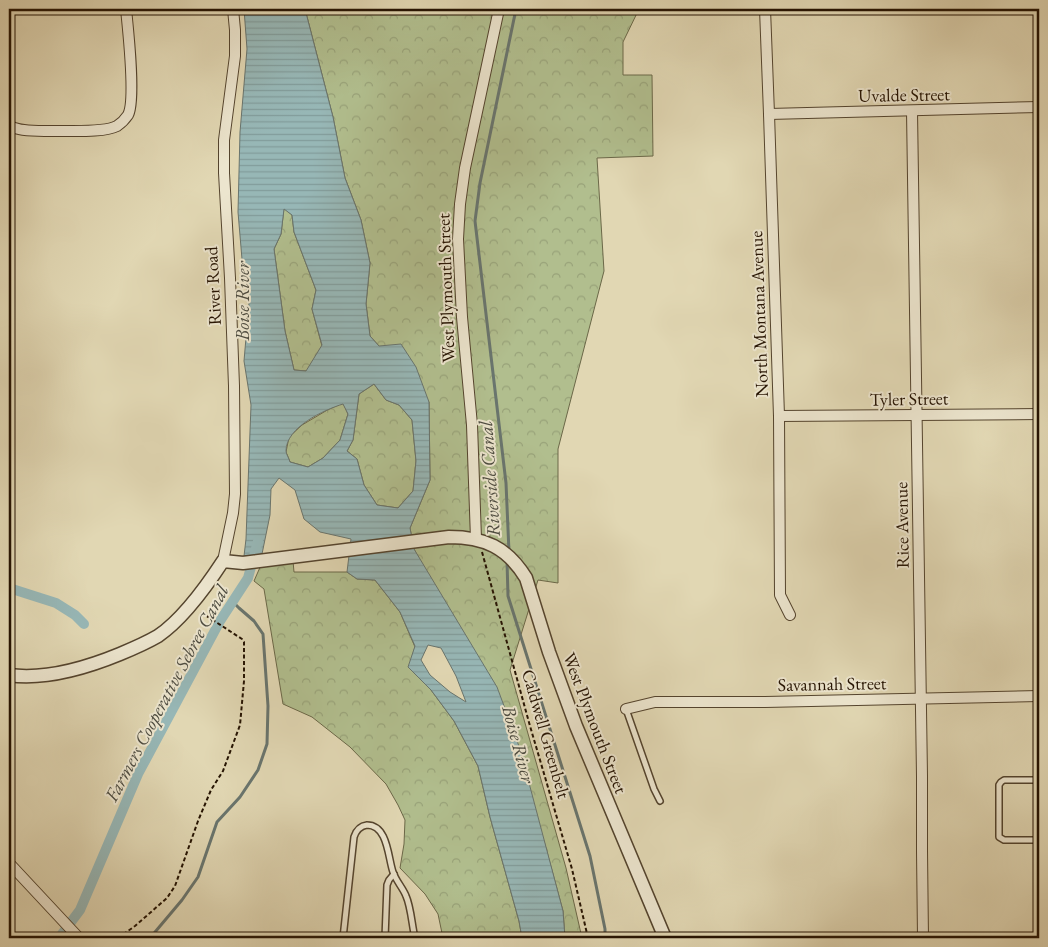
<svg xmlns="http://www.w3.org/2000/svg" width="1048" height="947" font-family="'EB Garamond',serif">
	<defs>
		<pattern id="forest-crowns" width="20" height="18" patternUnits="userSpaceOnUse" patternTransform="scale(1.25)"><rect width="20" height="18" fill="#b1be8e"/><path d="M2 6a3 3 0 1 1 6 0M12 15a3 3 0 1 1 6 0" fill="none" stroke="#98a279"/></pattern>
		<pattern id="water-rules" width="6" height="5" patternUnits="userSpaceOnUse" patternTransform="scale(1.25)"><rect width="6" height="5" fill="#97b7b6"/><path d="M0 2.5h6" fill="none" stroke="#829c9b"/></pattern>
	</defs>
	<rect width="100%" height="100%" fill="#e1d7b3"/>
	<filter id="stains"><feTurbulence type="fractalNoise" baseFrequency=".004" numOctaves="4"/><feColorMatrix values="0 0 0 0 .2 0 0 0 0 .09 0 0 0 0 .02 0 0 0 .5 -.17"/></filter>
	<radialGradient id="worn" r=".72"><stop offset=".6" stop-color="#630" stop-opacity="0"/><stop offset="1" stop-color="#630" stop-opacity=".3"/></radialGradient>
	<!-- forest -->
	<g fill="url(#forest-crowns)" stroke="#6b6848">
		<path d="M305,9h334l-16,33v33h29l1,81 -56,2 7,113 -46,178v134l-20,-3 -28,90 56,198 16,70h-17l-2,-27 -19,-70 -121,-274 -9,-18 -4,-21 20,-48 -1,-78 -59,-66 -4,-32 4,-41 -9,-43 -16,-42 -12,-61z"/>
		<path d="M284,208l8,7 2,17 22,58 -4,19 10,37 -15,25 -13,-1 -9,-39 -11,-82 7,-15z"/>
		<path d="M374,384l12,16 13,5 13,15 4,41 -3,30 -15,17 -21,-3 -13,-20 -7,-26 -10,-8 6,-11 6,-46z"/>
		<path d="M343,403l5,11 -8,26 -17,18 -15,9 -18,-5 -4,-10 3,-15 13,-12 27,-16z"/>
		<path d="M293,561l1,11h53l10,7 18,1 25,32 15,35 -6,20 22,23 23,31 24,45 12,51 29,104 3,17h-79l-5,-24 -13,-20 -25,-26 4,-24 1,-24 -7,-15 -12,-21 -36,-37 -38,-30 -29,-13 -19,-115 -10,-8 7,-16z"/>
	</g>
	<!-- water -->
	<path fill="url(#water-rules)" stroke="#69756e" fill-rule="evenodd" d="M244,9h61l28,108 12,61 16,42 9,43 -4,41 4,32 9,10 22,-2 15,23 13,35 1,78 -20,48 4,21 83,138 23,62 43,162 2,27h-43l-3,-17 -29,-104 -12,-51 -24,-45 -23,-31 -23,-23 7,-21 -15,-34 -25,-32 -18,-1 -10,-7 4,-33 -31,-7 -16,-13 -9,-29 -16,-12 -8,11 -1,26 -8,39 -18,2 2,-17 5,-134 -7,-44 5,-58 -6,-32 -5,-59 2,-80 7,-83zM284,209l8,6 2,17 22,58 -4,19 10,36 -16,26 -12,-1 -9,-39 -11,-82 7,-15zM374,384l12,16 13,5 13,15 4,41 -3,30 -15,17 -21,-3 -13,-20 -7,-26 -10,-8 6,-11 6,-46zM343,404l5,10 -8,26 -17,18 -15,9 -18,-5c-1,-4 -4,-8 -4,-11 0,-24 38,-41 57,-47zM428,645l13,3 15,28 10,26 -16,-10 -20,-17 -9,-15z"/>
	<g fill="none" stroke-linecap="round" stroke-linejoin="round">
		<!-- stream -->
		<g stroke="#69756e" stroke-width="3">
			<path d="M509,552l-3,-69 -31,-262 5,-38 36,-174"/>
			<path d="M507,561l1,35 82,260 15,73v9"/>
			<path d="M150,938l32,-38 16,-23 19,-55 23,-25 18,-27 9,-26 1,-38 -5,-72 -9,-13 -15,-13 -6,-6"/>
		</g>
		<!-- canal -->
		<g stroke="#97b7b6" stroke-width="10">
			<path d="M9,588l47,15 19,12 9,9"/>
			<path d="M59,938l21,-28 58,-136 82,-153 28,-43 10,-37"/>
		</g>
		<!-- service casing -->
		<g stroke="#54442e" stroke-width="8">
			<g id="service">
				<path d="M626,709l28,80 6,12"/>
				<path d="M1039,780h-35l-3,2 -2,3v52l5,3h35"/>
				<path d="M343,938l11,-101c2,-6 5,-11 13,-12 21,0 21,33 26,47 3,9 10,16 13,24 5,11 6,30 9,42"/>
				<path d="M385,938l2,-53 2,-5 5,-6"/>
			</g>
		</g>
		<!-- minor casing -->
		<g stroke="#54442e" stroke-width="12">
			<g id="minor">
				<path d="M765,9l4,105 10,302 1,179 10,20"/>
				<path d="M912,111l10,665v75l1,87"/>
				<path d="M769,114l270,-7"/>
				<path d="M9,124c1,1 4,4 6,4 9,4 38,3 49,3 13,0 42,1 53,-5 3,-2 9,-8 11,-11 8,-15 0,-86 -2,-106"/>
				<path d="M779,416l260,-2"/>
				<path d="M476,539l-4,-114 -10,-108 -4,-78 2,-35 5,-36 34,-159"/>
				<path d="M223,561l10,-48 2,-19 -1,-108 -4,-108 -6,-105v-33l11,-84v-26l-2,-21"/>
				<path d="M626,709l29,-7h110l274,-6"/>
				<path d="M9,863l70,75"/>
			</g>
		</g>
		<!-- tertiary casing -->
		<g stroke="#54442e" stroke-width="15">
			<path id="tertiary" d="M9,675c36,5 77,-7 111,-21 12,-5 26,-11 38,-18 25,-17 48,-49 65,-75l20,2 206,-26c35,0 58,10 77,41l23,74 27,74 89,212"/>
		</g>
		<!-- path -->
		<g stroke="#251302" stroke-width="2" stroke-dasharray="4 2.5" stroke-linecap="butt">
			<path d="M482,552l48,174 42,143 16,69"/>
			<path d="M118,938l17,-12 32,-28 8,-12 23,-65 13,-31 12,-19 17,-46 4,-44v-39l-2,-3 -43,-28"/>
		</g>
		<!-- service -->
		<use href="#service" stroke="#ece5ce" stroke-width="5"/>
		<!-- minor -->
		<use href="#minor" stroke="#ece5ce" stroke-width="10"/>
		<!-- tertiary -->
		<use href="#tertiary" stroke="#ece5ce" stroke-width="12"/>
	</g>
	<g text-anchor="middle" stroke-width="4" stroke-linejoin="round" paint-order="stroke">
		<!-- street labels -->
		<g font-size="18" fill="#251302" stroke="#ece5ce">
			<text transform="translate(904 95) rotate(-1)" y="6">Uvalde Street</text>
			<text transform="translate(213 286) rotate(-93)" y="6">River Road</text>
			<text transform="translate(446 288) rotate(-92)" y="6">West Plymouth Street</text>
			<text transform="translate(759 314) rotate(-92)" y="6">North Montana Avenue</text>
			<text transform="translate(909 399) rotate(-1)" y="6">Tyler Street</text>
			<text transform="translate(902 525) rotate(-91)" y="6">Rice Avenue</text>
			<text transform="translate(832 684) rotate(-1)" y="6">Savannah Street</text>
			<text transform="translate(595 723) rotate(69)" y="6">West Plymouth Street</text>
			<text transform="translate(546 734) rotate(74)" y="6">Caldwell Greenbelt</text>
		</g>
		<!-- water labels -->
		<g font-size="19" font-style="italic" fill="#4d4c41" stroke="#ece5ce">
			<text transform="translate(242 301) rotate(-90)" y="7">Boise River</text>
			<text transform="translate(489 479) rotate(-94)" y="7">Riverside Canal</text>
			<text transform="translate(166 693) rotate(-62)" y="7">Farmers Cooperative Sebree Canal</text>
			<text transform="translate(519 744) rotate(75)" y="7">Boise River</text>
		</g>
	</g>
	<!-- margin -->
	<rect width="1048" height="947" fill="none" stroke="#e1d7b3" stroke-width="30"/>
	<rect x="10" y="10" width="1028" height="927" fill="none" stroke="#251302" stroke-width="2.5"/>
	<rect x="15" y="15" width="1018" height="917" fill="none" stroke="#251302"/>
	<rect width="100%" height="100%" filter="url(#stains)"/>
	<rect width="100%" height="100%" fill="url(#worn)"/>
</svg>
